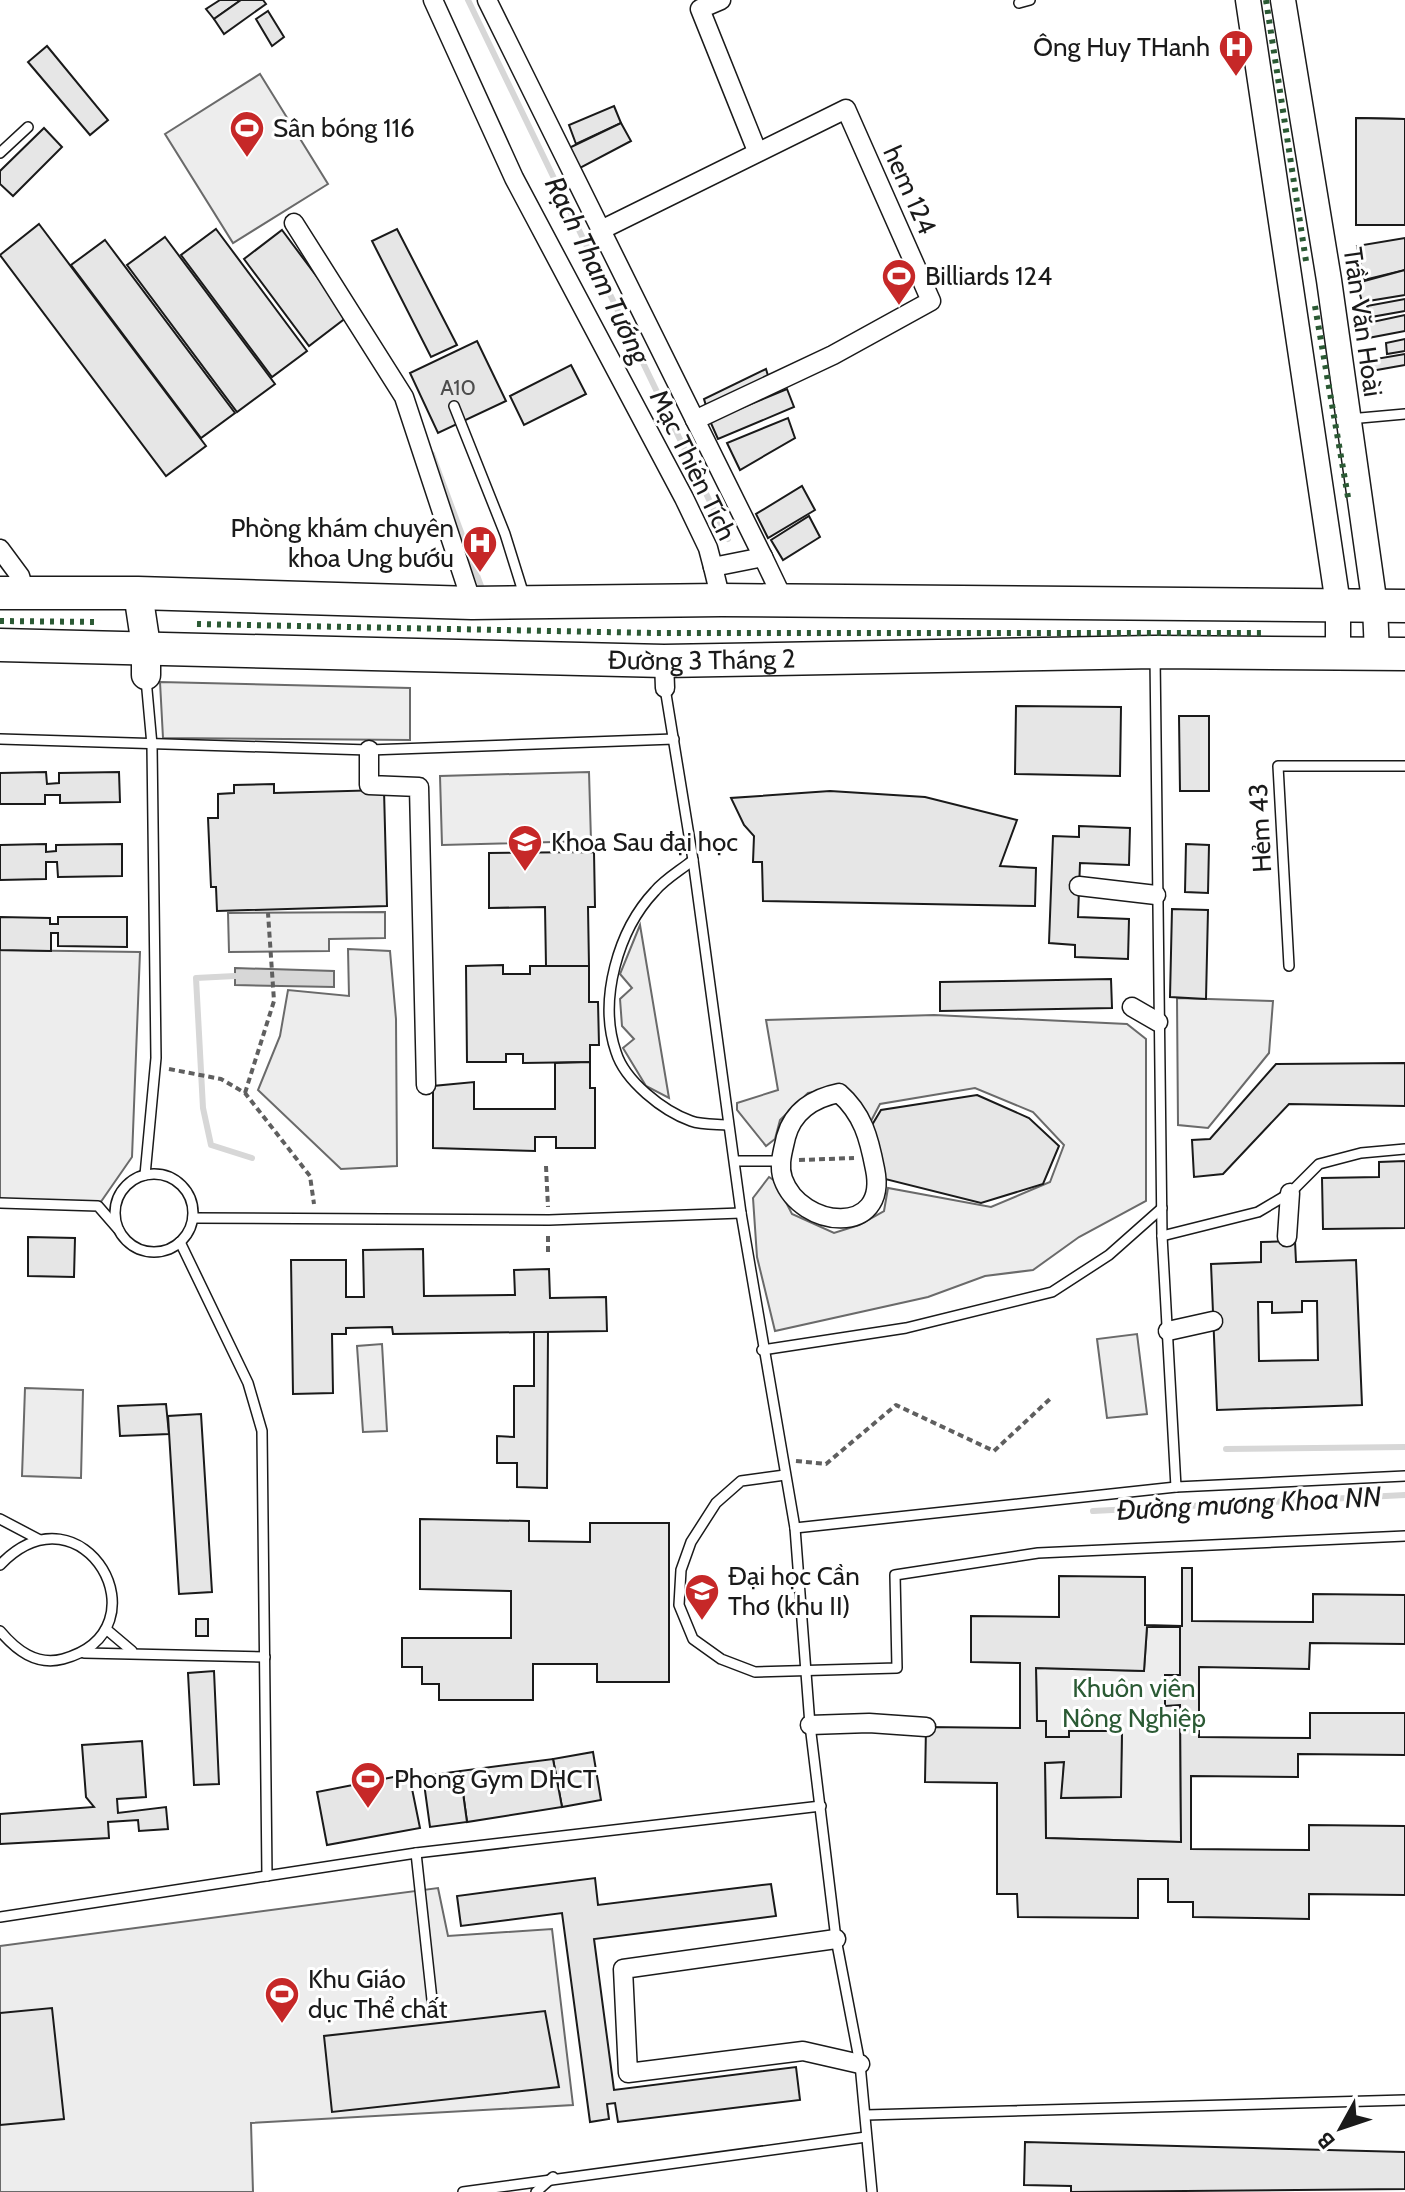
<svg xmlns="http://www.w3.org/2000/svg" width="1405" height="2192" font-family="Cabin,sans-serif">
	<rect width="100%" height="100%" fill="#fff"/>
	<!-- built -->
	<g fill="#ededed" stroke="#6a6a6a" stroke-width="2">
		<path d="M260,74l68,110 -95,59 -68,-109z"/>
		<path d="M160,682l250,6v52l-247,-2z"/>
		<path d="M589,772l2,69 -149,4 -2,-69z"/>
		<path d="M385,912v26l-56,1v12l-100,1 -1,-39z"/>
		<path d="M640,925l29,173 -23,-12 -23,-38 11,-9 -12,-13 -2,-27 12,-11 -12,-14z"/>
		<path d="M348,949l42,2 6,68 1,147 -56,3 -83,-79 22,-54 8,-46 61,6z"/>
		<path d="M0,950l140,2 -8,205 -34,49 -98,-5z"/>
		<path d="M1177,998l96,3 -4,52 -61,75 -30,-3z"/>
		<path d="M934,1015l193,9 19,15v162l-67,36 -46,33 -48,6 -57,21 -153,34 -18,-74 -4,-59 16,-21 6,4 17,33 42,19 25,-8 25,-14 4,-23 103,19 59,-25 14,-37 -31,-33 -58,-24 -95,16 -10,19 -31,-35 -31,5 -28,27 -5,19 -9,7 -29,-36v-7l41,-13 -12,-70z"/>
		<path d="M1137,1334l10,80 -40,4 -10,-79z"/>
		<path d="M382,1344l5,87 -24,1 -6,-86z"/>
		<path d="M25,1388l58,2 -2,88 -59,-2z"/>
		<path d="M1147,1627h33v48h-15v30h15l1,137 -135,-4 -1,-75 19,-1 -2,36 58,-1 2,-66h-53v6h-23l-9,-16 -1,-53 108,3z"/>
		<path d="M438,1888l10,48 104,-7 21,176 -322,18 2,69h-253v-246z"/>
	</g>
	<!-- water -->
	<path fill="#d7d7d7" stroke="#6a6a6a" stroke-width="2" d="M235,968l99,3v16l-99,-2z"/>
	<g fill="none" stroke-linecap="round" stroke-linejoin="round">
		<!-- stream -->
		<g stroke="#d7d7d7" stroke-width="6">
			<path d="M468,0l260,539"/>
			<path d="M432,454l49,132"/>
			<path d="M235,976l-39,2 7,130 8,37 41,13"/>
			<path d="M1226,1449l179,-2"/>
			<path d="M1093,1511l312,-16"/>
		</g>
	</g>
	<!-- building -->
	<g fill="#e6e6e6" stroke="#1a1a1a" stroke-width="2" fill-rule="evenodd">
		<path d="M220,0h21l-27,19 -8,-10z"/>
		<path d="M241,0h22l3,4 -42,30 -10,-15z"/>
		<path d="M268,11l16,26 -12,9 -16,-27z"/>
		<path d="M47,46l61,74 -18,15 -62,-73z"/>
		<path d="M614,106l7,17 -45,21 -7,-19z"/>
		<path d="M1356,118l49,1v40h-21l1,31h20v35h-49z"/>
		<path d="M1356,118l49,1v106h-49z"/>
		<path d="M621,123l10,18 -51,27 -11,-20z"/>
		<path d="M44,128l18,19 -49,49 -13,-12v-13z"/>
		<path d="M39,224l167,222 -40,30 -166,-221z"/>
		<path d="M216,229l91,122 -35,26 -91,-122z"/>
		<path d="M397,229l60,116 -26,12 -59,-116z"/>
		<path d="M282,230l65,87 -38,29 -65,-87z"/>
		<path d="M165,237l110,147 -38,28 -110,-147z"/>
		<path d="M1405,238v32l-41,10 -7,-34z"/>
		<path d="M105,240l130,173 -34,25 -130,-173z"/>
		<path d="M1405,270v25l-43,7 -5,-19z"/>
		<path d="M1405,299v12l-34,6 -4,-11z"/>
		<path d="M1405,315v16l-37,7 -5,-14z"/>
		<path d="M1405,339v12l-18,3 -1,-11z"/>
		<path d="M477,341l29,60 -68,32 -28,-60z"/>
		<path d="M1405,354v11l-34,6 -1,-11z"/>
		<path d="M571,365l15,29 -62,31 -14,-29z"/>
		<path d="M766,369l3,10 -62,30 -3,-10z"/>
		<path d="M787,389l7,18 -76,32 -8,-18z"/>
		<path d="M788,418l7,20 -55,32 -13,-27z"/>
		<path d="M802,486l13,24 -47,28 -12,-24z"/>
		<path d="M809,516l11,21 -37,23 -12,-20z"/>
		<path d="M1016,706l105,1 -1,69 -105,-2z"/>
		<path d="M1179,716h30v75h-29z"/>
		<path d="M46,772l1,12 12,-1v-10l60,-1 1,30 -60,1v-8h-15v9h-45v-31z"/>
		<path d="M274,784v9l110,-3 3,116 -170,5 -1,-24h-5l-3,-69h10v-24l16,-1v-8z"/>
		<path d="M830,791l95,6 92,23 -17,46 36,2 -1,38 -272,-5 -1,-39h-9l1,-26 -10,-11 -13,-27z"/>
		<path d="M1079,826l51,2 -1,37 -49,-2 -2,54 51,2 -1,40 -53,-2v-12l-26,-2 4,-107 26,1z"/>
		<path d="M46,844v8l10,-1v-6l66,-1v32l-64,1 -1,-15h-11v17l-46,1v-35z"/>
		<path d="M1186,844l23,1 -1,48 -23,-1z"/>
		<path d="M594,852l1,55h-7l1,59h-43l-1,-59 -56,1v-55z"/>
		<path d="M1172,909l36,1 -2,89 -36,-2z"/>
		<path d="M0,917l50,1v6h8v-7h69v30l-69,-1v-13h-7v18l-51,-1z"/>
		<path d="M503,965v9h27v-8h59v36h9l1,43h-9v17l-67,1v-9h-17v8h-39l-1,-96z"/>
		<path d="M1111,979l1,29 -172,3v-29z"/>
		<path d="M590,1062v26h5v60h-39v-11h-21v14l-102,-3v-62l41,-4v27h81v-46z"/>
		<path d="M1405,1063v43l-116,-2 -66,70 -29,3 -2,-37 18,-1 66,-75z"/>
		<path d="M977,1095l52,23 30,28 -16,38 -62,19 -96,-24 -12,-26 -4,-23 12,-20z"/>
		<path d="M1405,1161v67l-82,1 -1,-51 57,-1v-15z"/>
		<path d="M28,1237l47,1 -1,39 -46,-1z"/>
		<path d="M1295,1241l1,21 60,-2 6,145 -145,5 -6,-146 50,-2v-20zM1302,1301h15l1,59 -59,1 -1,-59h14v11l30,-1z"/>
		<path d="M423,1249l1,47 91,-1 -1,-25 35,-1 1,29 56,-1 1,34 -214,3 -1,-7 -46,1v6h-14l1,59 -40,1 -2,-134h55v37h18l-1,-47z"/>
		<path d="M534,1332h14l-1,156 -30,-1v-24h-20v-27l17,1v-51h20z"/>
		<path d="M166,1404l3,30 -49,2 -2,-30z"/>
		<path d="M201,1414l11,178 -33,2 -11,-178z"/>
		<path d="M420,1519l109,2v20l61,1v-19h79v159h-72v-18h-64v36h-94v-16h-17v-17h-20v-29h109v-47l-91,-2z"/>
		<path d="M1182,1568h10v53l121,1v-28l92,1v49l-95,-1 -1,26 -110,-2v70l111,1v-25h95v42l-107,-1v23l-107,-1v73l118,1v-25l96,1v69l-96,-1v25l-116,-2v-15h-25v-23h-30v39l-120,-1 -1,-23h-20v-111l-72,-1 1,-55 94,1v-65l-49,-1v-46l88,1v-41l86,1v48l37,1zM1147,1627h33v48h-15v31l15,-1 1,137 -135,-4 -1,-75 19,-1 -3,36 60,-1 1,-66h-53v6h-23v-16h-9l-1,-53 108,3z"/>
		<rect x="196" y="1619" width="12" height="17"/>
		<path d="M214,1671l5,113 -25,1 -6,-112z"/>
		<path d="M142,1741l4,56 -29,2 1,14 48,-6 2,22 -29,2 -1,-11 -30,2 1,16 -109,6v-30l94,-7 -8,-10 -4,-52z"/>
		<path d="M593,1752l8,48 -39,7 -9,-48z"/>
		<path d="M553,1759l9,48 -95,15 -7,-51z"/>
		<path d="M460,1771l7,51 -37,5 -7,-51z"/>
		<path d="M409,1774l11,54 -93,17 -10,-53z"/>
		<path d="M595,1878l3,27 173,-21 5,32 -182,23 20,151 182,-23 4,33 -182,22 -3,-19 -8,1 2,15 -19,3 -28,-209 -101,13 -4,-30z"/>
		<path d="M52,2008l12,111 -64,6v-112z"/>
		<path d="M545,2011l14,76 -227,25 -8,-76z"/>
		<path d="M1025,2142l380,10v37l-334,3v-6l-47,-1z"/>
	</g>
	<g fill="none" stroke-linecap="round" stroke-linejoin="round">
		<!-- lane casing -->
		<g stroke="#1a1a1a" stroke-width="12">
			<g id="lane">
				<path d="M1019,3l11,-3"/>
				<path d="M0,153l28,-26"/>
				<path d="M454,406l51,128 19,61"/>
				<path d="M1349,419l56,-5"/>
				<path d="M1155,656l7,580 14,251 229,-11"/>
				<path d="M665,688l28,172 48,353 54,315 15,197 26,214 24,125 12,128"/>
				<path d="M0,739l369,11 305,-11"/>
				<path d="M693,860c-12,10 -28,19 -38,31 -37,39 -57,109 -39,161 9,29 47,59 75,69 11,4 25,3 37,4"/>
				<path d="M1289,966l-11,-200h127"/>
				<path d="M736,1161h45"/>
				<circle cx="154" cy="1213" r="39"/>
				<path d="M145,1175l11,-117 -4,-313 -6,-66"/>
				<path d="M0,1203l98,3 20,23"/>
				<path d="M193,1218l356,2 192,-7"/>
				<path d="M1162,1236l96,-24 32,-19 29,-29 42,-11 44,-4"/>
				<path d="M180,1242l68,141 14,48 5,445"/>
				<path d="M762,1350l144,-22 146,-36 57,-37 53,-47"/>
				<path d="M785,1475l-44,6 -25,22 -25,39 -10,28 -2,35 14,34 28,20 34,13 142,-4 -2,-93 143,-22 367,-17"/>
				<path d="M0,1519l38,20"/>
				<path d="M795,1528l381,-41"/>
				<path d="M0,1565c83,-86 169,65 63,94 -27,7 -47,-9 -63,-28"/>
				<path d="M106,1629l26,22"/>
				<path d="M84,1653l181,4"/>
				<path d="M416,1853l17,156"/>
				<path d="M0,1917l416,-64 405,-47"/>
				<path d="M866,2115l539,-15"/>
				<path d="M463,2192l403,-55"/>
				<path d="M536,2192l17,-15"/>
			</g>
		</g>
		<!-- street casing -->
		<g stroke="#1a1a1a" stroke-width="21">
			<g id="street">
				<path d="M433,0l81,178 170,320 24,50 5,19"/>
				<path d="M487,0l276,557"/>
				<path d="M721,0l-21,9 57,142"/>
				<path d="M294,223l110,174 68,206"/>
				<path d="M601,230l245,-121 85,192 -98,54 -138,65"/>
				<path d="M0,549l20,27 5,17"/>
				<path d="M721,600l-8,-33 50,-10 22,46"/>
				<path d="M664,661l1,27"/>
				<path d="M369,750v35l50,2 7,298"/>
				<path d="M1079,886l77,9"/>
				<path d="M1132,1007l26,15"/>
				<path d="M839,1093c24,21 30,45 36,76 14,68 -74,60 -92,10 -5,-14 0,-28 3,-42 7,-26 28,-39 53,-44z"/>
				<path d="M1287,1237l3,-44"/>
				<path d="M1168,1331l45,-10"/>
				<path d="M810,1725l59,-2 57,4"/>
				<path d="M836,1939l-213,30 5,104 175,-22 57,13"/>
			</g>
		</g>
		<!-- secondary casing -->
		<g stroke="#1a1a1a" stroke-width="27">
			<g id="secondary">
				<path d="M1248,0l90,604v48"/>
				<path d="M1283,0l46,280 46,326 2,48"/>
			</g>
		</g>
		<!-- primary casing -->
		<g stroke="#1a1a1a" stroke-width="31">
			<path id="primary" d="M138,593l8,53v29"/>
		</g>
		<!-- highway casing -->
		<g stroke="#1a1a1a" stroke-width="35">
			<g id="highway">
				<path d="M0,593h138l334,10 249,-3 684,6"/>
				<path id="s1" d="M0,645l664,16 491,-9 250,2"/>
			</g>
		</g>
		<!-- path -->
		<g stroke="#5f5f5f" stroke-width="4" stroke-dasharray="6 4" stroke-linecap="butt">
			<path d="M169,1069l52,10 24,14 65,83 4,28"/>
			<path d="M245,1093l29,-92 -6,-88"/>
			<path d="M799,1160l55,-2"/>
			<path d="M546,1166l2,41"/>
			<path d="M548,1252v-20"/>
			<path d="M796,1461l30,3 70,-59 98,46 57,-53"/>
		</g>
		<!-- lane -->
		<use href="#lane" stroke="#fff" stroke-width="9"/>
		<!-- street -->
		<use href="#street" stroke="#fff" stroke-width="18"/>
		<!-- secondary -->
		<use href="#secondary" stroke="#fff" stroke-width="24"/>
		<!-- primary -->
		<use href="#primary" stroke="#fff" stroke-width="28"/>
		<!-- highway -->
		<use href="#highway" stroke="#fff" stroke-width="32"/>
		<!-- hedge -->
		<g stroke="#2b5a34" stroke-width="6" stroke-dasharray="4 6" stroke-linecap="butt">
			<path d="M1266,0l40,261"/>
			<path d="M1315,306l34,197"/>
			<path d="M0,621l100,1"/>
			<path d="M197,624l457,9h610"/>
		</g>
	</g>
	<!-- icons -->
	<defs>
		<g id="hospital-pin" transform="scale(1.8)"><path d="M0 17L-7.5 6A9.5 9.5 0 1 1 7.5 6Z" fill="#c62828" stroke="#fff"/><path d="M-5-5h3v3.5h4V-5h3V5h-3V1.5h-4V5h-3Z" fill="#fff"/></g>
		<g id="stadium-pin" transform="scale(1.8)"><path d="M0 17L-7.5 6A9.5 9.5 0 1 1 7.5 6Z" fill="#c62828" stroke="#fff"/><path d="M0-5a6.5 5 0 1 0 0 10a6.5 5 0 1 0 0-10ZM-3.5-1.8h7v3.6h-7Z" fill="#fff"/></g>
		<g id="university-pin" transform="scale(1.8)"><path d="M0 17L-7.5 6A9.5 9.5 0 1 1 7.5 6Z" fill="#c62828" stroke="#fff"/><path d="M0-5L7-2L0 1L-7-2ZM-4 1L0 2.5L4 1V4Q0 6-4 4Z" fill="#fff"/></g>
	</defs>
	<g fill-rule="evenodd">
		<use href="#hospital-pin" x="1236" y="47"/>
		<use href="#stadium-pin" x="247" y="128"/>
		<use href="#stadium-pin" x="899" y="276"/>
		<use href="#hospital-pin" x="480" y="543"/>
		<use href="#university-pin" x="525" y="842"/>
		<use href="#university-pin" x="702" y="1591"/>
		<use href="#stadium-pin" x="368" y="1779"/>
		<use href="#stadium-pin" x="282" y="1994"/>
	</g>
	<g text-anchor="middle" stroke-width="6" stroke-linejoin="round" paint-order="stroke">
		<!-- number labels -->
		<g font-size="22" fill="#4d4d4d">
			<text x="458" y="395">A10</text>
		</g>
		<!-- poi labels -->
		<g font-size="26" fill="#1a1a1a" stroke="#fff" text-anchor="start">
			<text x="1210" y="56" text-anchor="end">Ông Huy THanh</text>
			<text x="273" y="137">Sân bóng 116</text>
			<text x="925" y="285">Billiards 124</text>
			<text x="454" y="537" text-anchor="end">Phòng khám chuyên<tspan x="454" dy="30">khoa Ung bướu</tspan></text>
			<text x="551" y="851">Khoa Sau đại học</text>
			<text x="728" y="1585">Đại học Cần<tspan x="728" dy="30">Thơ (khu II)</tspan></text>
			<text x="394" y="1788">Phong Gym DHCT</text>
			<text x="308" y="1988">Khu Giáo<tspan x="308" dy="30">dục Thể chất</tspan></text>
		</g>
		<!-- street labels -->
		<g font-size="26" fill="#1a1a1a" stroke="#fff">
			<text transform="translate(910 190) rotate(66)" y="9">hem 124</text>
			<text transform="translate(1363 322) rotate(82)" y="9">Trần Văn Hoài</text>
			<text transform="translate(693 465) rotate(64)" y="9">Mạc Thiên Tích</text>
			<text dy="9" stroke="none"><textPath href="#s1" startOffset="702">Đường 3 Tháng 2</textPath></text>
			<text transform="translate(1260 828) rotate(-93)" y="9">Hẻm 43</text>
		</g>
		<!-- park labels -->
		<g font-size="26" fill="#2b5a34" stroke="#fff">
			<text x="1134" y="1697">Khuôn viên<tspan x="1134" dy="30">Nông Nghiệp</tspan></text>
		</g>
		<!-- water labels -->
		<g font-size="28" font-style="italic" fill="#1a1a1a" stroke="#fff">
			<text transform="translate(598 270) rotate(64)" y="10">Rạch Tham Tướng</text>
			<text transform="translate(1249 1503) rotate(-3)" y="10">Đường mương Khoa NN</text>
		</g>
	</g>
	<!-- north arrow -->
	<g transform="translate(1341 2128) rotate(230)" stroke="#ffffff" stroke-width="6" paint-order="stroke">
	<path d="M0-6L14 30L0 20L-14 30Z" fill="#1a1a1a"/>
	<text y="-12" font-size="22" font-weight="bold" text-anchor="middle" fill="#1a1a1a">B</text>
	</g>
</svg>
